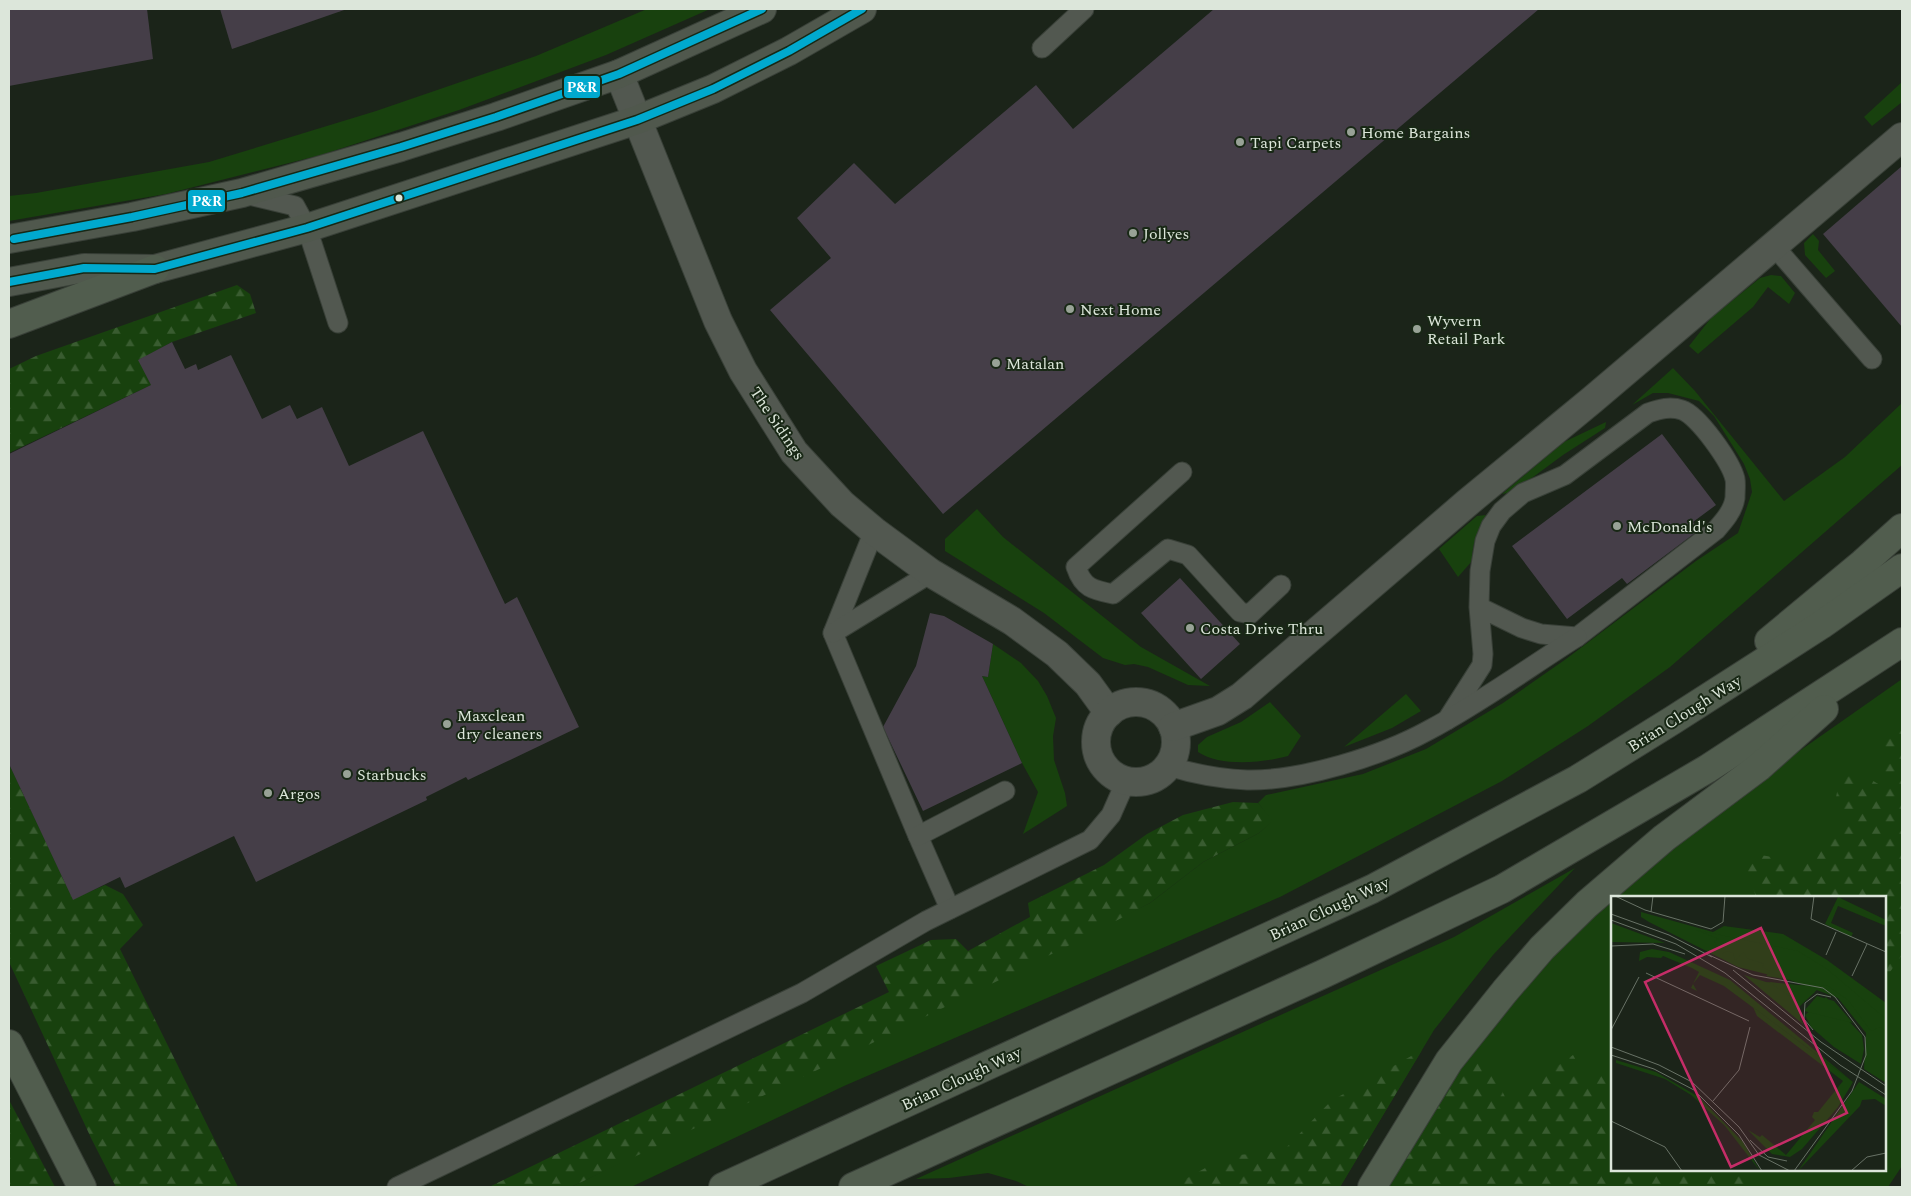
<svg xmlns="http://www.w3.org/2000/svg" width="1911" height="1196" font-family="Spectral,serif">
	<defs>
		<pattern id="forest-firs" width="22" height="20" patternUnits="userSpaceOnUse" patternTransform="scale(1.25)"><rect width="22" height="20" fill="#18410e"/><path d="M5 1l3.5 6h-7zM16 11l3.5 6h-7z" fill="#395c30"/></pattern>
	</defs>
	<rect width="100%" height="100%" fill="#1b2419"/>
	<!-- green -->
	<g fill="#18410e" fill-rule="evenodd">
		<path d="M647,9h63l-104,46 -147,55 -138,45 -155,39 -157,27v-25l27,-3 173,-31 167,-51 160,-55z"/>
		<path d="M1902,82v20l-30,24 -8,-9z"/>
		<path d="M1813,234l6,7 -1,9 17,21 -9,7 -21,-23 -1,-12z"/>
		<path d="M1771,275l10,1 14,17 -6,11 -21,-17 -15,20 -55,47 -9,-8 22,-28 49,-40z"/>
		<path d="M1673,368l22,23 89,110 61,-44 57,-54v62l-232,202 -82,59 -86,55 -222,116 -436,189 -213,101h-60l579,-284 53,-41 56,-29 13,-12 -14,-18 8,-8 97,-21 63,-25 77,-46 63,-44 130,-98 42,-28 14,-41 -2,-13 -6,-15 -30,-48 -15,-15 -31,-8h-15l-21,12z"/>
		<path d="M1606,422l-1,6 -42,27 -50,37 -11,2 62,-52z"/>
		<path d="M977,509l26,28 138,110 69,39 -22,-1 -40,-18 -14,-3 -9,1 -22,-7 -59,-45 -99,-62v-12z"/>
		<path d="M1486,515c-8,15 -14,28 -14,46l-14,16 -19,-28 38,-33z"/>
		<path d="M993,644l28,19 17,18 9,15 9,22 -3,18 1,24 11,33 2,13 -44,28 15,-42 -16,-29 -40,-87 6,1z"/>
		<path d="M1902,679v487l-14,21h-504l83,-129 90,-115 174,-144zM1612,897h273v273h-273z"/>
		<path d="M1406,694l15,17 -29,17 -48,19z"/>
		<path d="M1270,702l31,34 -13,20c-25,7 -68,11 -90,-4v-7l9,-8 34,-15z"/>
		<path d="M1575,868l-82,87 -59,75 -94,157h-311l-13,-6 -28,-8 -39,5 -33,1 538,-242z"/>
	</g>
	<!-- forest -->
	<g fill="url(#forest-firs)">
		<path d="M237,285l13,9 6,19 -84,29 -33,18 12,25 -142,68v-84l27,-13z"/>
		<path d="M1902,721v234l-17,24v-82h-129l-14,-45 66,11 44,-45 -18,-11 9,-44 42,25 -3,-52z"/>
		<path d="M9,764l64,135 32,-14 18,9 20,31 -23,24 118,238h-122l-24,-47 -83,-178z"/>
		<path d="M1233,802l25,1 15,18 -14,12 -56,29 -53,41 -80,42 -236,117 -263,125h-82l400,-195 -13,-26 55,-26 25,-1 12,12 62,-34 -2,-14 76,-38 43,-31 36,-19z"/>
		<path d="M1422,1050l-82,137h-169l56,-31 56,-5 48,-50z"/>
		<path d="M1573,1055l18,32 21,-25v108h144l-12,17h-360l83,-129 18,-2 22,45z"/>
		<path d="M9,1100l46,87h-46z"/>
	</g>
	<!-- building -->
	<g fill="#453e48">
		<path d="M9,9h138l6,50 -144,27z"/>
		<path d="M220,9h127l-115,40z"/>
		<path d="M1214,9h325l-596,505 -173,-204 61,-52 -34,-40 57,-55 41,41 141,-119 37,44z"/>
		<path d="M1902,166v161l-79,-93z"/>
		<path d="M172,342l13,27 11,-5 2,6 33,-15 31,64 28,-14 7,14 25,-12 27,59 74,-35 82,173 12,-7 62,130 -111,53 -2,-3 -40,20 1,3 -171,82 -22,-46 -109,52 -5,-11 -47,23 -64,-136v-310l142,-69 -13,-25z"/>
		<path d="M1662,434l54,71 -23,17 6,8 -72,54 -5,-6 -55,41 -55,-73z"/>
		<path d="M1180,578l60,66 -39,35 -60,-66z"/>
		<path d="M930,613l14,3 49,28 -5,33 -6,-1 40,87 -99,48 -40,-84 33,-61z"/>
	</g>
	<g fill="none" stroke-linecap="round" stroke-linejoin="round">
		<!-- lane casing -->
		<g stroke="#394038" stroke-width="21">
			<g id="lane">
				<path d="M1042,48l42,-39"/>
				<path d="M245,194l50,12 12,22 31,95"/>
				<path d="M1774,246l98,113"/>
				<path d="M1182,472l-106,95c7,21 17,23 37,27l55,-45 20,6 52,57 10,2 31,-29"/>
				<path d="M874,531l-41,102 85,203 32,73"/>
				<path d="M833,633l98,-60"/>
				<path d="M1447,720l35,-55 1,-11 -4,-47 1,-36 5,-30 6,-15 11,-15 21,-18 42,-18 83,-62c12,-4 22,-7 34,-3 16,5 49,52 53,69 1,5 0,13 0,19 -2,13 -11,23 -19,32l-139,107 -36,-3 -19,-6 -43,-21"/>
				<path d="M1168,766c26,8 52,13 79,14 54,1 135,-24 182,-50 51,-27 99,-62 148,-93"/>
				<path d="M918,836l87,-45"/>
				<path d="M397,1187l405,-194 124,-72 164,-81 21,-25 15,-34"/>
			</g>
		</g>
		<!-- street casing -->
		<g stroke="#394038" stroke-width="30">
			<g id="street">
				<path d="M619,74l99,247 25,50 51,81 48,52 32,27 57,42 81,48 45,33 31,30 21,29"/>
				<circle cx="1136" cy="742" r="40"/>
				<path d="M1173,727l45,-16 24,-15 225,-193 125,-103 310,-263"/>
			</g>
		</g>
		<!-- secondary casing -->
		<g stroke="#394038" stroke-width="30">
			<g id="secondary">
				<path d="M9,239l123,-22 110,-24 159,-46 95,-30 123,-43 143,-65"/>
				<path d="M9,282l75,-14 71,1 152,-41 330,-108 76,-31 76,-38 73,-42"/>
			</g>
		</g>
		<!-- highway casing -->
		<g stroke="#394038" stroke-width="30">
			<g id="highway">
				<path d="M9,324l146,-55"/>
				<path d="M1769,641l94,-78 39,-35"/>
				<path d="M9,1044l73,143"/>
				<path d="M723,1187l649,-298 206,-110 95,-59 148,-95 81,-57"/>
				<path d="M853,1187l470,-213 179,-85 205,-120 195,-127"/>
				<path d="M1372,1187l77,-126 56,-70 37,-43 45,-44 77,-66 95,-71 65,-58"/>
			</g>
		</g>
		<!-- lane -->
		<use href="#lane" stroke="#525850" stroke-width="19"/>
		<!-- street -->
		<use href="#street" stroke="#525850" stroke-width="28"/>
		<!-- secondary -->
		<use href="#secondary" stroke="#50584d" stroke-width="28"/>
		<!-- highway -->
		<use href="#highway" stroke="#515d4e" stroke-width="28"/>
		<!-- bus-1 casing -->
		<g stroke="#182815" stroke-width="11">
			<g id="bus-1">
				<path d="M14,239l118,-22 110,-24 159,-46 95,-30 123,-43 143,-65"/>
				<path d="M9,282l75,-14 71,1 152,-41 330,-108 76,-31 76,-38 73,-42"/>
			</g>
		</g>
		<!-- bus-1 -->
		<use href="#bus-1" stroke="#00a9ce" stroke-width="8"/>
	</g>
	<!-- markers -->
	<g fill="#98a296" stroke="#182815" stroke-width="2">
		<circle cx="1351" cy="132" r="5"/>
		<circle cx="1240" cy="142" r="5"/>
		<circle cx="1133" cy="233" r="5"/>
		<circle cx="1070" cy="309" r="5"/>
		<circle cx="1417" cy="329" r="5"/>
		<circle cx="996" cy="363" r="5"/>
		<circle cx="1617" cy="526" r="5"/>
		<circle cx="1190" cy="628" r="5"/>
		<circle cx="447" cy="724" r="5"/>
		<circle cx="347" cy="774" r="5"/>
		<circle cx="268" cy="793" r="5"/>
	</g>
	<circle fill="#dce6da" stroke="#182815" stroke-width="2" cx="399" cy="198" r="4.5"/>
	<g text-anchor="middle" stroke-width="4" stroke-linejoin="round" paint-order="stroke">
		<!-- poi labels -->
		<g font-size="16" fill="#dce6da" stroke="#182815" text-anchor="start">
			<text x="1361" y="138">Home Bargains</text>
			<text x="1250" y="148">Tapi Carpets</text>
			<text x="1143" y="239">Jollyes</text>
			<text x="1080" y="315">Next Home</text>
			<text x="1427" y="326">Wyvern<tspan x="1427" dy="18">Retail Park</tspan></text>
			<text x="1006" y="369">Matalan</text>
			<text x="1627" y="532">McDonald's</text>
			<text x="1200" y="634">Costa Drive Thru</text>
			<text x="457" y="721">Maxclean<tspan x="457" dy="18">dry cleaners</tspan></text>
			<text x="357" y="780">Starbucks</text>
			<text x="278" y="799">Argos</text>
		</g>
		<!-- street labels -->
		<g font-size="16" fill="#dce6da" stroke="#182815">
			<text transform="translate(778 423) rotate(56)" y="6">The Sidings</text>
			<text transform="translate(1684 713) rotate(-32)" y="6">Brian Clough Way</text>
			<text transform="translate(1329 908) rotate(-25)" y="6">Brian Clough Way</text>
			<text transform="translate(961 1078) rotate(-25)" y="6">Brian Clough Way</text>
		</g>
	</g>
	<!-- overview -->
	<g transform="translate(1611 896)">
		<rect width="275" height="275" fill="#1b2419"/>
		<path d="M227,1l48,23v6l-48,-20 -7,17 22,10 -2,4 -26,-13zM30,16l72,20 11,-6 59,8 44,26 59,43v80l-22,-14 2,-36 -28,-35 -48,-18 -52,-13 -89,-45 -8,-5zM0,27l54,20 -54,-1zM41,53l17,3 61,28 123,102 -129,-96 -24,-11 -7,9 4,7 -6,-3 8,-16 -7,-4 -29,-12 -2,2 -14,-1 -8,4 1,-9zM133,79l22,7 41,4 8,6 -15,14v12l4,7zM215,101l36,38 2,14 -3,15 -27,-17 -23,-20 -6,-12zM5,164l40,12 43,25 44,45 17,29 -35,-45 -34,-31 -26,-16 -49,-16z" fill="#18410e"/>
		<path d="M85,34l102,21 29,18 59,50v12l-6,-4 -9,4 -23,-31 -20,-14 -62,-10 4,-5 -8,-4 2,-3 -17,-6 -3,-6 -9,8 -2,-7 -6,-2 -5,3v-5h-8l3,-3 -3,-5 5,-2zM158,86l38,4 11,3 -17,15zM206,100l17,5 19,22 -49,-12zM142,111l100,75 -15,25 -36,42 -12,8 -18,-3 -24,-24 12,7 2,-2 24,20 29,-35 -3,-3 2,-5h4l25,-31 -86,-65zM248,186l27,17v7l-11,-7 -13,1 -2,6 -62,65z" fill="#18410e"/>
		<path fill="none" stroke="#687266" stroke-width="1" d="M4,0l30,14 66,19 12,-7 2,-26M203,0l-3,23 75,33M40,16l2,-16M0,18l58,21 43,22M0,24l65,24 49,29 115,92 46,30M0,50l42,-2 32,10M98,59l44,20 70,13 12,9 30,40 1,18 -14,36 -58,80M215,59l10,-23M122,74l88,72 65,44M35,77l103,48M241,80l15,-32M0,134l28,-53M202,134l-9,-11 1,-16 12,-9 14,3M0,151l48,18 33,17 47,45 20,28 31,16M0,159l43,14 40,21 45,45 23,36M102,205l26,-31 11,-43M0,225l54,26 17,24M139,244l18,17 19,4M240,275l16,-14 19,-4"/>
		<path fill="#c52d68" fill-opacity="0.15" stroke="#c52d68" stroke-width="2.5" d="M150,32l86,185 -116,54 -86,-185z"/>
		<rect width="275" height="275" fill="none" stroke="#dce6da" stroke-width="2.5"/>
	</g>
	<g stroke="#182815" stroke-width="2">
		<rect x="563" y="75" width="38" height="24" rx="5" fill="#00a9ce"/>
		<rect x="187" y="189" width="39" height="24" rx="5" fill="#00a9ce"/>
	</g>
	<g font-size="14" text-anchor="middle" font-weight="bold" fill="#fff">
		<text x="582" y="92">P&amp;R</text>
		<text x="207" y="206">P&amp;R</text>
	</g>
	<!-- border -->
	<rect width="1911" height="1196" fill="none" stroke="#dce6da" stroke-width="20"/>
</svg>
